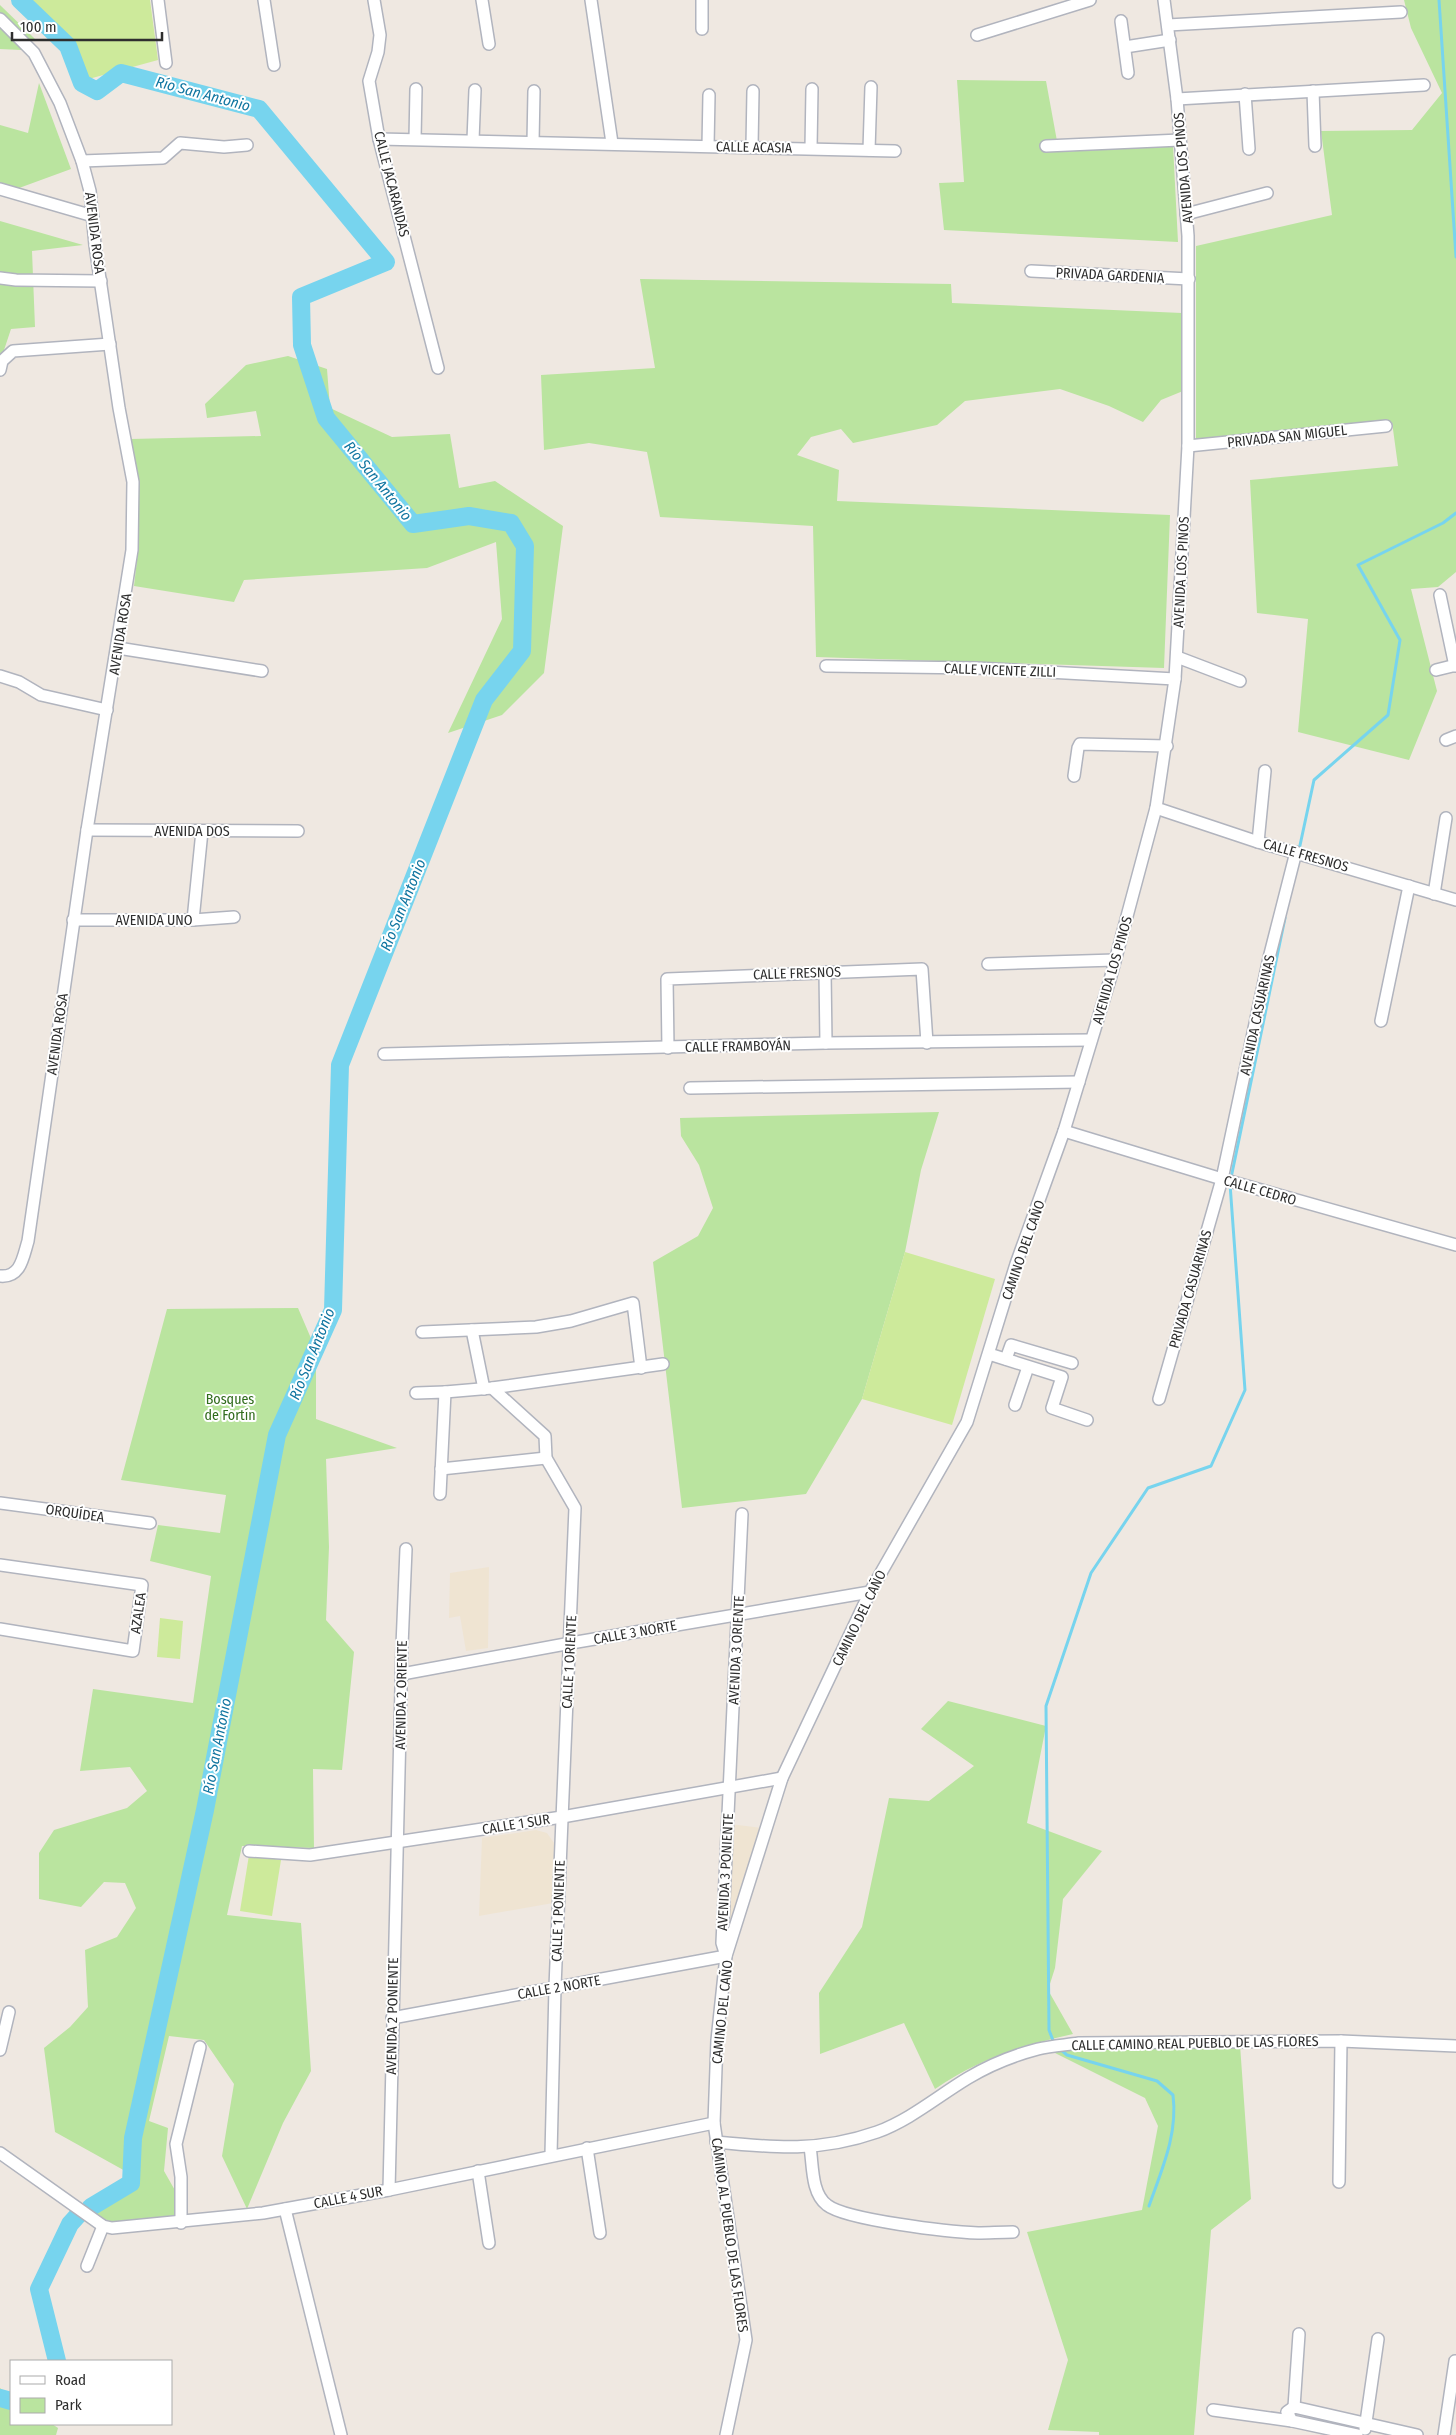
<svg xmlns="http://www.w3.org/2000/svg" width="1456" height="2435" font-family="'Fira Sans Condensed',sans-serif">
	<rect width="100%" height="100%" fill="#efe8e1"/>
	<!-- education -->
	<g fill="#efe4d2">
		<path d="M489,1567l-1,81 -22,3 -6,-35 -11,2 1,-45z"/>
		<path d="M730,1824l32,4 -29,101h-4z"/>
		<path d="M536,1830l11,3 7,10 -1,60 -74,13 3,-78z"/>
	</g>
	<!-- green -->
	<g fill="#bae49f">
		<path d="M1404,0h52v572l-18,15 -27,2 26,102 -28,69 -111,-28 10,-113 -51,-6 -7,-133 148,-14 -6,-44 -196,21v-197l136,-31 -11,-84 91,-1 30,-37 -31,-65z"/>
		<path d="M0,5l35,34 -14,11 -21,-1z"/>
		<path d="M957,80l89,1 13,71 114,-7 5,97 -234,-12 -5,-47 25,-1z"/>
		<path d="M39,83l32,86 -71,26v-70l28,8z"/>
		<path d="M0,221l83,24 -51,6 3,76 -24,2 -11,33z"/>
		<path d="M640,279l311,5 1,19 230,10 1,78 -22,9 -18,22 -34,-16 -49,-17 -95,12 -28,24 -84,18 -12,-14 -30,8 -14,18 42,15 -2,31 333,14 -6,153 -348,-11 -3,-131 -153,-9 -13,-65 -58,-9 -45,7 -3,-75 114,-7z"/>
		<path d="M288,356l39,13 3,39 62,29 58,-3 9,54 36,-7 68,45 -19,147 -42,42 -54,18 54,-114 -6,-77 -69,26 -183,12 -10,22 -100,-16 4,-35 1,-57 -8,-55 130,-3 -5,-25 -49,7 -2,-14 41,-39z"/>
		<path d="M939,1112l-18,58 -16,82 -43,147 -56,95 -124,14 -29,-246 45,-26 15,-28 -14,-43 -18,-29 -1,-18z"/>
		<path d="M298,1308l18,42v69l81,29 -71,11 3,88 -3,73 28,32 -12,118 -29,-1 1,79 -72,-2 -15,69 74,8 10,148 -28,52 -36,86 -25,-53 12,-72 -30,-44 -35,-4 -20,85 19,7 -4,43 25,44 -73,8 -12,-4 -10,-7 24,-17 9,-23 -72,-40 -11,-84 26,-21 18,-20 -3,-57 32,-13 19,-29 -11,-25 -21,-1 -23,25 -42,-8v-46l15,-23 73,-22 20,-17 -17,-24 -50,4 13,-82 100,14 18,-127 -61,-15 8,-36 62,8 6,-38 -105,-15 46,-171z"/>
		<path d="M948,1701l98,25 -19,97 75,28 -39,48 -8,69 -7,22 25,44c-53,12 -92,24 -138,55l-31,-66 -84,31 -1,-61 43,-66 27,-129 40,3 45,-35 -53,-37z"/>
		<path d="M1240,2045l11,154 -40,31 -17,205h-95v-3l-51,-2 20,-70 -41,-128 115,-22 16,-84 -13,-28 -94,-47z"/>
		<path d="M0,2388l11,8v28h41l6,4 -2,7h-56z"/>
	</g>
	<!-- pitch -->
	<g fill="#cdea9b">
		<path d="M28,0h122l8,60 -73,20 -14,-37z"/>
		<path d="M905,1252l90,27 -43,146 -90,-26z"/>
		<path d="M160,1618l23,3 -3,38 -23,-2z"/>
		<path d="M249,1855l32,5 -9,56 -32,-5z"/>
	</g>
	<g fill="none" stroke-linecap="round" stroke-linejoin="round">
		<!-- stream -->
		<g stroke="#77d4ee" stroke-width="3">
			<path d="M1439,0l17,257"/>
			<path d="M1299,850l15,-70 74,-65 12,-75 -42,-75 85,-42 13,-10"/>
			<path d="M1231,1178l54,-260"/>
			<path d="M1054,2043l-5,-13 -3,-324 45,-133 57,-85 63,-22 34,-76 -15,-206"/>
			<path d="M1060,2049l7,6 90,26 16,14c5,39 -11,74 -24,111"/>
		</g>
		<!-- river -->
		<g stroke="#77d4ee" stroke-width="18">
			<path d="M20,0l48,46 14,37 15,8 24,-18 138,36 127,153 -85,35 1,48 24,73 87,106 56,-8 42,7 14,23 -3,105 -38,49 -144,365 -7,245 -56,125 -72,375 -72,328 -2,45 -40,24"/>
			<path d="M57,2361l-18,-72 31,-65 9,-10"/>
			<path d="M0,2398l11,3"/>
		</g>
		<!-- minor casing -->
		<g stroke="#b1b4be" stroke-width="14">
			<g id="minor">
				<path d="M158,0l8,63"/>
				<path d="M264,0l10,65"/>
				<path d="M374,0l6,35 -2,17 -9,29 10,58 59,229"/>
				<path d="M482,0l7,44"/>
				<path d="M591,0l21,143"/>
				<path d="M0,19l34,34 26,50 22,58 8,30 5,54 24,163 14,74 -1,68 -45,280 -59,411c-5,16 -7,37 -28,35"/>
				<path d="M1121,21l7,52"/>
				<path d="M1168,25l233,-13"/>
				<path d="M702,29v-29"/>
				<path d="M977,35l113,-35"/>
				<path d="M1125,47l45,-7"/>
				<path d="M1313,91l2,55"/>
				<path d="M1245,94l4,55"/>
				<path d="M1177,99l247,-14"/>
				<path d="M379,139l516,12"/>
				<path d="M415,139l1,-50"/>
				<path d="M473,140l2,-50"/>
				<path d="M533,142l1,-51"/>
				<path d="M708,146l1,-51"/>
				<path d="M752,146l1,-55"/>
				<path d="M1046,146l134,-6"/>
				<path d="M811,148l1,-59"/>
				<path d="M869,150l2,-63"/>
				<path d="M82,161l81,-3 17,-15 44,4 23,-2"/>
				<path d="M0,189l93,27"/>
				<path d="M1186,214l81,-21"/>
				<path d="M1031,271l158,8"/>
				<path d="M0,278l16,2 85,1"/>
				<path d="M0,370l2,-9 11,-10 97,-7"/>
				<path d="M1188,446l198,-20"/>
				<path d="M1440,595l15,71"/>
				<path d="M118,648l144,23"/>
				<path d="M1177,657l63,24"/>
				<path d="M826,666l151,2 198,11"/>
				<path d="M1436,670l20,-5"/>
				<path d="M0,676l19,6 22,13 66,15"/>
				<path d="M1446,740l10,-4"/>
				<path d="M1074,776l4,-28 2,-4 87,2"/>
				<path d="M1156,808l102,34 198,58"/>
				<path d="M87,830l211,1"/>
				<path d="M1258,842l7,-71"/>
				<path d="M1434,894l12,-76"/>
				<path d="M73,920h120l41,-3"/>
				<path d="M193,920l9,-89"/>
				<path d="M988,964l127,-4"/>
				<path d="M825,972l1,71"/>
				<path d="M1381,1021l28,-135"/>
				<path d="M668,1048l-1,-69 255,-10 5,74"/>
				<path d="M384,1054l442,-11 265,-3"/>
				<path d="M690,1088l389,-6"/>
				<path d="M1064,1131l158,48 234,66"/>
				<path d="M472,1330l12,59"/>
				<path d="M422,1332l114,-5 35,-6 62,-18 8,65"/>
				<path d="M989,1354l73,23 -10,31 35,12"/>
				<path d="M1006,1359l5,-14 61,18"/>
				<path d="M492,1388l53,48 1,22 29,50 -20,479 -4,168"/>
				<path d="M445,1392l47,-4 171,-24"/>
				<path d="M416,1393l29,-1 -5,102"/>
				<path d="M1159,1399l63,-220 47,-221 27,-106"/>
				<path d="M1015,1405l13,-38"/>
				<path d="M441,1469l105,-11"/>
				<path d="M0,1503l150,20"/>
				<path d="M0,1565l142,20 -9,66 -133,-22"/>
				<path d="M402,1674l169,-31 299,-51"/>
				<path d="M249,1851l61,4 252,-38 220,-39"/>
				<path d="M392,2018l334,-62 -4,-13 20,-429"/>
				<path d="M0,2050l9,-38"/>
				<path d="M716,2142c59,6 104,10 161,-10 33,-12 61,-36 91,-54 20,-12 47,-23 70,-29 13,-3 28,-4 41,-6l262,-2 115,5"/>
				<path d="M810,2147c3,18 1,46 17,58 19,15 123,27 151,28 11,0 23,-1 35,-1"/>
				<path d="M587,2148l13,85"/>
				<path d="M0,2153l103,73 9,2 151,-15 126,-23 325,-67"/>
				<path d="M478,2171l11,72"/>
				<path d="M1339,2182l2,-141"/>
				<path d="M389,2190l13,-544 4,-97"/>
				<path d="M285,2209l56,226"/>
				<path d="M181,2223v-46l-5,-33 24,-97"/>
				<path d="M87,2266l16,-40"/>
				<path d="M1294,2407l5,-73"/>
				<path d="M1213,2410l79,11"/>
				<path d="M1365,2429l13,-90"/>
				<path d="M726,2435l20,-95 -32,-217 3,-83 9,-84 56,-178 88,-186 97,-170 49,-158 48,-133 47,-155 45,-168 19,-129 13,-233v-210l-11,-137 -13,-99"/>
				<path d="M1357,2435l-65,-14 -5,-9 7,-5 123,28"/>
				<path d="M1444,2435l11,-74"/>
			</g>
		</g>
		<!-- minor -->
		<use href="#minor" stroke="#fff" stroke-width="11"/>
	</g>
	<g text-anchor="middle" stroke-width="4" stroke-linejoin="round" paint-order="stroke">
		<!-- street labels -->
		<g font-size="14" fill="#2e2e2e" stroke="#fff">
			<text transform="translate(754 147) rotate(1)" y="5">CALLE ACASIA</text>
			<text transform="translate(1183 168) rotate(-95)" y="5">AVENIDA LOS PINOS</text>
			<text transform="translate(392 184) rotate(76)" y="5">CALLE JACARANDAS</text>
			<text transform="translate(95 233) rotate(83)" y="5">AVENIDA ROSA</text>
			<text transform="translate(1110 275) rotate(3)" y="5">PRIVADA GARDENIA</text>
			<text transform="translate(1287 436) rotate(-6)" y="5">PRIVADA SAN MIGUEL</text>
			<text transform="translate(1181 572) rotate(-87)" y="5">AVENIDA LOS PINOS</text>
			<text transform="translate(120 634) rotate(-81)" y="5">AVENIDA ROSA</text>
			<text transform="translate(1000 670) rotate(2)" y="5">CALLE VICENTE ZILLI</text>
			<text x="192" y="836">AVENIDA DOS</text>
			<text transform="translate(1306 855) rotate(16)" y="5">CALLE FRESNOS</text>
			<text x="154" y="925">AVENIDA UNO</text>
			<text transform="translate(1112 970) rotate(-74)" y="5">AVENIDA LOS PINOS</text>
			<text transform="translate(797 973) rotate(-2)" y="5">CALLE FRESNOS</text>
			<text transform="translate(1257 1015) rotate(-78)" y="5">AVENIDA CASUARINAS</text>
			<text transform="translate(57 1034) rotate(-82)" y="5">AVENIDA ROSA</text>
			<text transform="translate(738 1046) rotate(-1)" y="5">CALLE FRAMBOYÁN</text>
			<text transform="translate(1260 1190) rotate(16)" y="5">CALLE CEDRO</text>
			<text transform="translate(1023 1250) rotate(-71)" y="5">CAMINO DEL CAÑO</text>
			<text transform="translate(1190 1289) rotate(-74)" y="5">PRIVADA CASUARINAS</text>
			<text transform="translate(75 1513) rotate(8)" y="5">ORQUÍDEA</text>
			<text transform="translate(138 1613) rotate(-82)" y="5">AZALEA</text>
			<text transform="translate(859 1618) rotate(-64)" y="5">CAMINO DEL CAÑO</text>
			<text transform="translate(635 1632) rotate(-10)" y="5">CALLE 3 NORTE</text>
			<text transform="translate(736 1650) rotate(-87)" y="5">AVENIDA 3 ORIENTE</text>
			<text transform="translate(569 1662) rotate(-87)" y="5">CALLE 1 ORIENTE</text>
			<text transform="translate(401 1695) rotate(-89)" y="5">AVENIDA 2 ORIENTE</text>
			<text transform="translate(516 1824) rotate(-9)" y="5">CALLE 1 SUR</text>
			<text transform="translate(725 1872) rotate(-87)" y="5">AVENIDA 3 PONIENTE</text>
			<text transform="translate(558 1911) rotate(-88)" y="5">CALLE 1 PONIENTE</text>
			<text transform="translate(559 1987) rotate(-10)" y="5">CALLE 2 NORTE</text>
			<text transform="translate(722 2012) rotate(-84)" y="5">CAMINO DEL CAÑO</text>
			<text transform="translate(392 2016) rotate(-89)" y="5">AVENIDA 2 PONIENTE</text>
			<text transform="translate(1195 2043) rotate(-1)" y="5">CALLE CAMINO REAL PUEBLO DE LAS FLORES</text>
			<text transform="translate(348 2197) rotate(-11)" y="5">CALLE 4 SUR</text>
			<text transform="translate(730 2235) rotate(82)" y="5">CAMINO AL PUEBLO DE LAS FLORES</text>
		</g>
		<!-- park labels -->
		<g font-size="14" fill="#316c1d" stroke="#fff">
			<text x="230" y="1404">Bosques<tspan x="230" dy="16">de Fortín</tspan></text>
		</g>
		<!-- water labels -->
		<g font-size="15" font-style="italic" fill="#1075a0" stroke="#fff">
			<text transform="translate(203 94) rotate(15)" y="5">Río San Antonio</text>
			<text transform="translate(378 481) rotate(51)" y="5">Río San Antonio</text>
			<text transform="translate(403 905) rotate(-68)" y="5">Río San Antonio</text>
			<text transform="translate(312 1354) rotate(-68)" y="5">Río San Antonio</text>
			<text transform="translate(217 1746) rotate(-79)" y="5">Río San Antonio</text>
		</g>
	</g>
	<!-- legend -->
	<rect x="10" y="2360" width="162" height="65" fill="#ffffff" stroke="#ababab"/>
	<rect x="20" y="2376" width="25" height="8" fill="#ffffff" stroke="#ababab"/>
	<text x="55" y="2385" font-size="15" fill="#2e2e2e">Road</text>
	<rect x="20" y="2398" width="25" height="15" fill="#bae49f" stroke="#ababab"/>
	<text x="55" y="2410" font-size="15" fill="#2e2e2e">Park</text>
	<!-- scale -->
	<path d="M12 32v8h150v-8" fill="none" stroke="#2e2e2e" stroke-width="2.5"/>
	<text x="20" y="32" font-size="15" fill="#2e2e2e" stroke="#ffffff" stroke-width="4" paint-order="stroke">100 m</text>
</svg>
